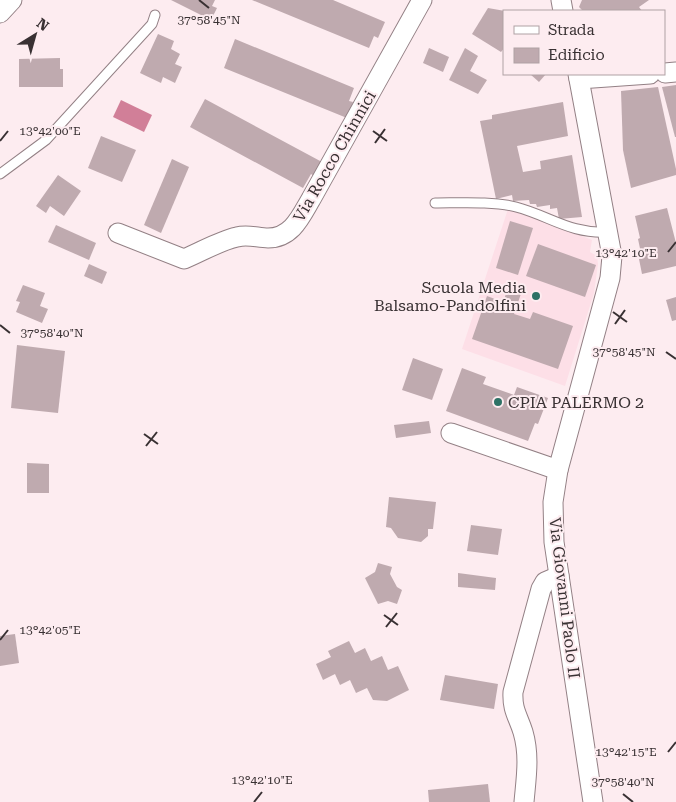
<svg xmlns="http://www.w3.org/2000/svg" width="676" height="802" font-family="'Roboto Serif',serif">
	<rect width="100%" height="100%" fill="#fdecf0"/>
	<!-- built -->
	<path fill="#fddfe7" d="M508,209l11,2 73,29 -2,12 7,4 1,8 -4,29 -29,93 -103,-37z"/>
	<!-- water -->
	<path fill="#d17f98" d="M121,100l31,15 -8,17 -31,-15z"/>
	<!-- building -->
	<g fill="#bfaaaf">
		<path d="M171,0h44l-3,6 5,2 -6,12z"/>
		<path d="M252,0h81l52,22 -7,16 -4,-2 -5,12z"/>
		<path d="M582,0h67l-10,7 3,4h-59l-4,-4z"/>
		<path d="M488,8l17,3v36l-4,5 -29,-18z"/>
		<path d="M158,34l16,7 -3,8 9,5 -5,10 7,3 -7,16 -12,-6 -2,6 -21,-10z"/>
		<path d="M235,39l119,49 -5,13 4,1 -6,16 -123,-50z"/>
		<path d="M429,48l20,9 -6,15 -20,-9z"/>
		<path d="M465,48l13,8 -8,15 17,9 -9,14 -29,-14z"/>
		<path d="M60,58v11h3v18h-44v-28z"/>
		<path d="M530,74h16l-7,8z"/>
		<path d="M676,85v52h-1l-13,-50z"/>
		<path d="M658,87l18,82v6l-45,13 -8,-38 -2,-59z"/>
		<path d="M205,99l117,63 -8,14 -3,-2 -8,14 -113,-61z"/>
		<path d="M563,102l5,34 -51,10 6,26 18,-3 -1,-8 32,-6 10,62 -23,2 -2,-11 -7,1v-4l-13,2 -1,-3h-6l-1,-4 -16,1 -1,-6 -16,4 -16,-78 12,-2v-4z"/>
		<path d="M101,136l35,14 -14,32 -34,-14z"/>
		<path d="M172,159l17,8 -28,66 -17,-8z"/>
		<path d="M58,175l23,16 -17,25 -14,-10 -4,7 -10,-7z"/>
		<path d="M667,208l9,35v23l-34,8 -3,-15 3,-1 -4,-19 2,-1 -5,-22z"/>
		<path d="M510,221l23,7 -15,47 -22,-7z"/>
		<path d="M56,225l40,18 -7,17 -41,-18z"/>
		<path d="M538,244l58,21 -11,32 -59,-21z"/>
		<path d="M89,264l18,8 -5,12 -18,-8z"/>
		<path d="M510,283l13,5 -9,26 16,5 3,-7 40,14 -15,43 -86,-30 15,-43 16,6z"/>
		<path d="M23,285l22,8 -5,13 8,3 -6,14 -26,-11 4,-10 -4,-1z"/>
		<path d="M676,297v23l-4,1 -6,-21z"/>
		<path d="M17,345l48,6 -7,62 -47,-5z"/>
		<path d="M413,358l30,11 -11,31 -30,-10z"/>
		<path d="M462,368l24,9 -3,7 31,11 3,-8 31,11 -10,26 -3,-1 -7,18 -82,-30z"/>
		<path d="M429,421l2,12 -35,5 -2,-13z"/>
		<path d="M27,463l22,1v29h-22z"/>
		<path d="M389,497l47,5 -3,27h-5v7l-7,6 -23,-4 -7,-10 -5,-1z"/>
		<path d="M471,525l31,4 -4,26 -31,-4z"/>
		<path d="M378,563l14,4 -2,7 7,13 5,3 -5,14 -9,-3 -10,3 -13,-26 10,-6z"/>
		<path d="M458,573l38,5 -1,12 -37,-3z"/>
		<path d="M15,634l4,29 -19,3v-30z"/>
		<path d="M349,641l6,12 10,-5 6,13 11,-5 6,14 10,-4 11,24 -22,11 -14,-1 -6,-12 -11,5 -6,-13 -10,5 -5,-11 -12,6 -7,-16 15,-7 -3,-6z"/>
		<path d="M445,675l53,9 -4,25 -54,-9z"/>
		<path d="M488,784l2,18h-61l-1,-12z"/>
	</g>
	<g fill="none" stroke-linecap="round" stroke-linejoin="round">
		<!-- lane casing -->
		<g stroke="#938085" stroke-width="11">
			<g id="lane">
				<path d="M0,174l46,-34 106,-116 3,-9"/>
				<path d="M435,203c24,0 59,-2 81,4 34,9 54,27 92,25"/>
			</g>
		</g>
		<!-- street casing -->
		<g stroke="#938085" stroke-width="21">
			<g id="street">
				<path d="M561,0l2,11"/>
				<path d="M0,13l12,-13"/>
				<path d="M665,73l11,-1"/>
				<path d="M578,74l34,182 -2,22 -52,192 -5,32 1,40 39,260"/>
				<path d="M579,79l71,-5"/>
				<path d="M118,233l66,26c17,-7 35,-18 53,-22 11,-3 21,1 31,1 24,0 33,-22 43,-39l111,-199"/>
				<path d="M451,433l107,37"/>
				<path d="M524,802c2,-23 6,-46 -1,-70 -5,-16 -11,-22 -10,-40l28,-103 4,-7 14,-6"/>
			</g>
		</g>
		<!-- lane -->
		<use href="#lane" stroke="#fff" stroke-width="9"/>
		<!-- street -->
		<use href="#street" stroke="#fff" stroke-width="19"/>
	</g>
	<!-- ticks -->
	<path fill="none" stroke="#393133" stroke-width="2" d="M199,0l10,8M373,131l14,10M0,141l8,-10M375,143l10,-14M668,252l8,-10M613,312l14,10M615,324l10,-14M0,325l10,8M666,352l10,7M144,434l14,10M146,446l11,-14M384,615l14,10M386,627l11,-14M0,640l8,-10M668,752l8,-10M623,794l10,8M254,802l8,-10"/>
	<!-- markers -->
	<g fill="#2d7266" stroke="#fdecf0" stroke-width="2">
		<circle cx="536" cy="296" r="5"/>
		<circle cx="498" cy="402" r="5"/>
	</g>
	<g text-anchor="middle" stroke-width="4" stroke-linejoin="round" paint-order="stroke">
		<!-- street labels -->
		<g font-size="16" fill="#393133" stroke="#fdecf0">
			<text transform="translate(334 156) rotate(-60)" y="6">Via Rocco Chinnici</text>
			<text transform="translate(565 598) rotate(83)" y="6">Via Giovanni Paolo II</text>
		</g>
		<!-- poi labels -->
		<g font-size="16" fill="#393133" stroke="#fdecf0" text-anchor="end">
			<text x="526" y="293">Scuola Media<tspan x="526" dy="18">Balsamo-Pandolfini</tspan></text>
			<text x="508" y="408" text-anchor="start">CPIA PALERMO 2</text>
		</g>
	</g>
	<g font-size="12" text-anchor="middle" fill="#393133" stroke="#fdecf0" stroke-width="4" stroke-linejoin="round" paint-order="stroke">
		<text x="209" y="24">37°58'45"N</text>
		<text x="50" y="135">13°42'00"E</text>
		<text x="626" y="257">13°42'10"E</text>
		<text x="52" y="337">37°58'40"N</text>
		<text x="624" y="356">37°58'45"N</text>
		<text x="50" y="634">13°42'05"E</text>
		<text x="626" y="756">13°42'15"E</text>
		<text x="262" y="784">13°42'10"E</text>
		<text x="623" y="786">37°58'40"N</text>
	</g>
	<!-- legend -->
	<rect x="503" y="10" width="162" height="65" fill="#fdecf0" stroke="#afa1a4"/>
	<rect x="514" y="26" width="25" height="8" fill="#ffffff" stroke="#afa1a4"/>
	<text x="548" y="35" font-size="15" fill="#393133">Strada</text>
	<rect x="514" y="48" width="25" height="15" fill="#bfaaaf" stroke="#afa1a4"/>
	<text x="548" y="60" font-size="15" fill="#393133">Edificio</text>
	<!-- north arrow -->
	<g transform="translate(35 35) rotate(37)" stroke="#fdecf0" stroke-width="4" paint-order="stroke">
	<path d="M0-4L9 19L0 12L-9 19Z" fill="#393133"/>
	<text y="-8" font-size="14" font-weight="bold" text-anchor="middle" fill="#393133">N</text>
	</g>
</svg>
